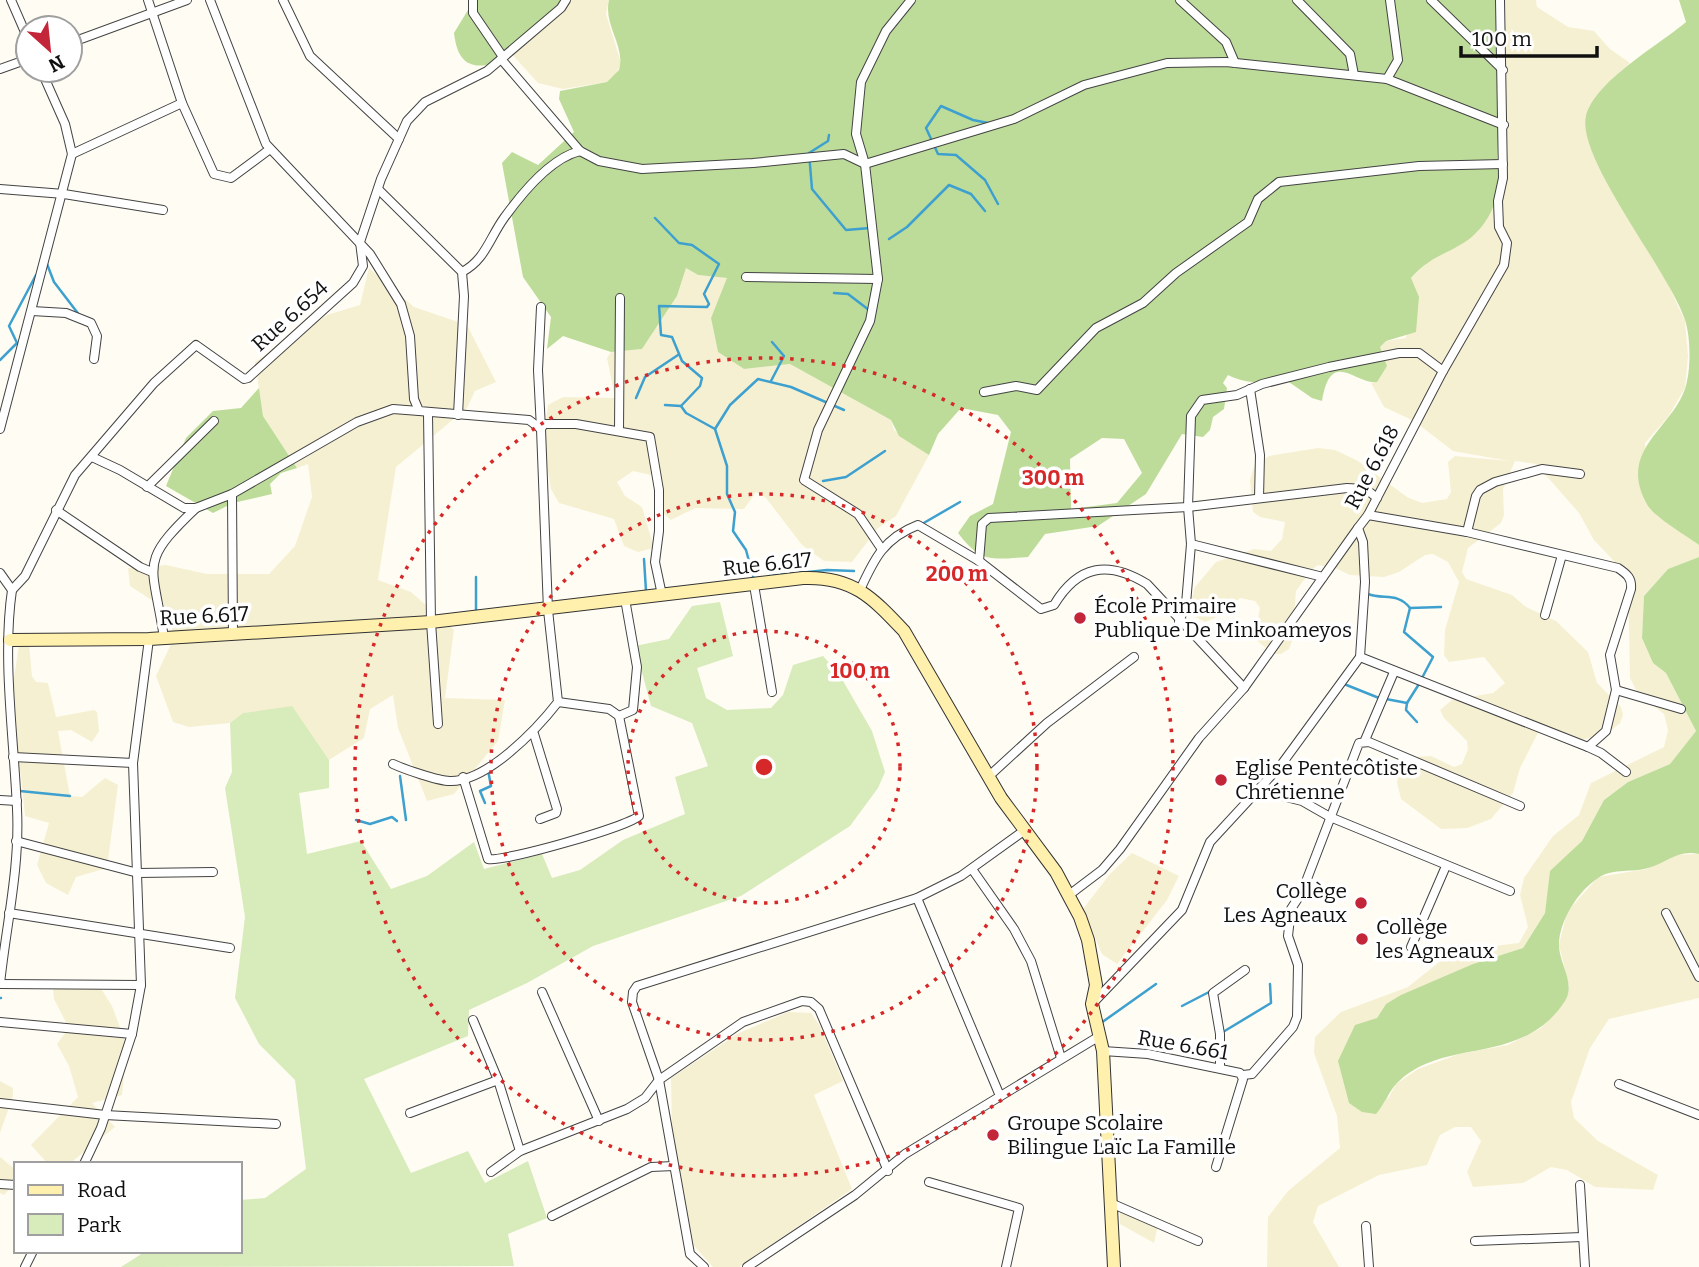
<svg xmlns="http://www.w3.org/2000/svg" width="1699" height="1267" font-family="Bitter,serif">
	<rect width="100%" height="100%" fill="#fffcf3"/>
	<!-- farmland -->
	<g fill="#f6f0d2">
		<path d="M564,0h45l-3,14 15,49 -6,14 -8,5 -44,7 -25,-6 -28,-31z"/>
		<path d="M1503,0h33l1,7 31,20 26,4 16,18 20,14 -26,24 18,120 35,54 28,60 3,35 -3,32 -17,29 -23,26 4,65 50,37v12l-31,12 -24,27 -2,42 11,25 13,10 30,58 -26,33 -42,18 -24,18 -22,41 -31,30 -6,42 -22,35 -50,16 -87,40 -9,14 11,81 8,-15 22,-15 41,-15 49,-9 33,-17 25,-29 3,-13 -10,-41 8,-33 31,-35 49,-8 24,-14 28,-1v144l-90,21 -19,29 -19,54 3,16 24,23 60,34 -5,15 -58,-3 -28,-17 -16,-3 -28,16 -50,4 -6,-15 14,-31 -10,-14h-16l-15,8 -13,30 -48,10 -61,31 -5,16 26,45h-72l1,-50 20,-26 52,-43 -3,-32 -23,-63 1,-16 26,-25 67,-25 45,-36 66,-8 9,-16 -8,-32 4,-17 29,-42 26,-21 12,-32 73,-36 4,-17 -4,-16 -26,-20 -8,-16 -2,-102 -34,-36 -15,-27 -43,-49 -21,-3 -12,28 1,26 -3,8 -33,25 -6,24 4,7 46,16 14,12 30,14 32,31 9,31 24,24 2,8 -3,8 -13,11 -26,6 -41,-11 -20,39 -7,25 -22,26 -24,9 -26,1 -40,-30 -4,-17 4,-16 13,-9 17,-1 23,11 8,-3 6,-15 -1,-8 -23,-23 -4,-8 12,-10 41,-7 12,-10 -21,-26 -35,5 -5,-7 1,-25 14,-48 -11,-20 -15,-8 -8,1 -26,17 -15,5 -34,-2 -15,-7 -17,-3 -7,5 -15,21 -4,50 -3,8 -8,5h-8l-19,-16 6,-30 -5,-7 -15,-3 -19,17 -16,7 -8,-4 -7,-14 5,-17 21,-25 38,-13 17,2 11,-12 3,-17 -25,-5 -7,-5 -3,-32 5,-16 14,-8 49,-8 17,2 23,11 49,36 15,6 25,-4 4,-7 -3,-30 7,-6 54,5 -56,-10 -39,-30 -30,-14 -13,-24 6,-1 3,-35 6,-6 20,-3 5,-60 21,-20 31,-15 15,-12 15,-24 6,-36z"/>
		<path d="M369,268l45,39 53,18 29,57 -21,9 -8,17 -71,59 -18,113 33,12 43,38 -9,68 60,2 -7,41 -44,53 -27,7 -29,-73 -5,-33 -23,14 -6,29 -35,22 -37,-53 -49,6 -13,10 -41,4 -16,-5 -17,-46 15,-32 2,-30 -43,-28 -2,-18 38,-3 41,9h62l26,-28 17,-49 -4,-33 -11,4 -34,-52 -8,-54 72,-47 33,-10z"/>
		<path d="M686,268l12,7 30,3 -17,40 7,34 26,17 46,-5 101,56 3,10 35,25 -33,61 -18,12 -26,34 -28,-1 -22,-16 -36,-47 -10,-6 -12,17 -49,-1 -24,12 -11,-10 -4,-34 -23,-5 -16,11 8,14 17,11 12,41 -16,4 -14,-6 -10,-27 -55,-16 -8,-14 -8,-47 5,-37 15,-8 52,1 -8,-40 4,-6 31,-3 35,-53z"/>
		<path d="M29,644l3,32 4,6 12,1 8,34 38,-7 3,2 2,19 -7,11 -21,-12 -13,1 12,65 12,1 23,-19 13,7 -11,83 -31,9 -8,18 -22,-12 -9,-18 12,-42 -24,-7 -4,-40 -9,-36 2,-62 5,-33z"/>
		<path d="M1132,853l47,23 -12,24 -50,64 -15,-10 -19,-45 27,-35z"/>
		<path d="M53,987h47l12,19 15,40 -5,49 -30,8 23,24 -46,37h-21l-17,-19 47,-48 -9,-31 -12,-22 12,-16 -15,-29z"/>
		<path d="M788,1012l23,1 9,13 23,55 -29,14 38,94 -113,78h-26l-19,-21 -22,-111 -1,-57 66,-44z"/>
		<path d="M0,1081l13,7v8l-13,37z"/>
		<path d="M0,1157l16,13v12l-12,13 -4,-2z"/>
		<path d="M1120,1210l38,15 -4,18 -34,-19z"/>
	</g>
	<!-- green -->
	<path fill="#d8ebbb" d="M720,602l13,54 -36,12 9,30 21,12 44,-2 12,-13 10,-30 30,-9 16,18 33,57 13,41 -7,16 -28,38 -109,70 -148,50 -66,37 -58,27 -1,26 -104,43 47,94 57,-22 17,32 43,-22 19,57 -39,16 6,32 -393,1 25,-16h94v-51l25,-2 41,-29 -11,-89 -36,-36 -24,-46 10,-81 -20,-129 7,-16 -2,-49 13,-10 49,-7 37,54v28l-30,5 8,61 54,-13 30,48 36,-13 47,-34 10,27 58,-15 10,24 28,-8 43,-30 62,-26 -10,-37 33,-11 -16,-43 -41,-17 -16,-60 34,-7 23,-33z"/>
	<!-- forest -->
	<g fill="#bddc9a" fill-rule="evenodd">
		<path d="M474,0h90v2l-72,62c-26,6 -35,-6 -38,-31z"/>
		<path d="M609,0h894l-6,165c8,26 -8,62 -32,77 -22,14 -34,14 -54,36l8,19 -3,35 -30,9 -6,6 7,19 -10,16c-22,3 -46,-35 -55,19l-10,-3 -26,-18c-21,3 -38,5 -58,-5l-5,8 4,5 -3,21 -11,8 -3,13 -7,7 -21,-3 -36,60 -48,32 -53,8 -17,23c-37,2 -46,7 -70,-24l12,-17 23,-12 18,-72 -13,-17 -37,-7 -23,26 -9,21 -30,-19 -8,-16 -101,-56 -46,5 -26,-17 -7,-34 16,-40 -29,-3 -12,-7 -9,28 -35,53 -31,3 -48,-16 -16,13 4,-32 -28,-40 -21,-114 10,-11 26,13 36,-33 -15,-33 1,-8 47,-9 12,-12c7,-24 -16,-45 -10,-70zM1102,438l22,1 18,34 -25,30 -46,6 -1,-50z"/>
		<path d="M1679,0h20v545c-12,-9 -43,-27 -51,-39 -32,-55 22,-75 37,-117 6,-18 6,-51 0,-69 -16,-49 -109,-162 -99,-204 9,-35 73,-71 100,-94z"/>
		<path d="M259,388l4,28 34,52 -16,5 -11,11 2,10 -39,9 -20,10 -47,-27 20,-48 27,-27 28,-3z"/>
		<path d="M1699,557v297c-23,-5 -34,11 -55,15 -14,3 -34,0 -46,9 -20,13 -39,43 -39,67 0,19 17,38 6,56 -44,67 -121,35 -168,82 -8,8 -13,22 -21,31l-14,-2 -13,-9 -11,-42 17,-36 22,-7 9,-14 15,-9 72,-31 50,-16 22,-35 5,-42 32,-30 22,-41 24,-18 42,-18 26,-33 -30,-58 -13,-10 -11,-25 2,-42 24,-27z"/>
	</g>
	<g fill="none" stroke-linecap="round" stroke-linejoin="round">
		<!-- stream -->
		<g stroke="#3da0cf" stroke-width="2.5">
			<path d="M988,123l-15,-3 -32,-14 -15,22 12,26 18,1 29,25 13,24"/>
			<path d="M829,135l-1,6 -19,12 3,36 34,41 24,-2"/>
			<path d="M655,218l24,25 13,2 27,19 -15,30 5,10 -2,3 -48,-1 2,29 11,2 10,24 20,17 -2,8 -19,20"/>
			<path d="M889,239l18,-12 42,-42 22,9 14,17"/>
			<path d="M47,264l7,18 26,34"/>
			<path d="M834,293l14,1 21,16"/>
			<path d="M0,360l17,-17 -8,-17 27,-51"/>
			<path d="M771,381l13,-25 -12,-14"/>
			<path d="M636,398l9,-21 33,-22"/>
			<path d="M665,405l16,1 5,7 29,16"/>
			<path d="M823,481l23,-4 39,-26"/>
			<path d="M922,524l38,-22"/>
			<path d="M644,559l2,32"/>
			<path d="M770,576l57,-6 27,1"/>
			<path d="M476,577v35"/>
			<path d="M754,580l-8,-30 -13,-19 2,-19 -8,-18v-28l-12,-37 15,-24 28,-26 33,8 53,23"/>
			<path d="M1368,594c15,6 30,-2 42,14l31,-1"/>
			<path d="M1410,608l-6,24 29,25 -11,21"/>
			<path d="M1344,684l35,14"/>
			<path d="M1386,699l21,4"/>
			<path d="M1407,703l12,-19"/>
			<path d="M1407,703l-1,7 11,12"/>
			<path d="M400,776l6,44"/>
			<path d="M20,791l50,5"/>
			<path d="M485,803l-5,-12 11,-5 -3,-16"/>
			<path d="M356,820l14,4 22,-7 5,4"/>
			<path d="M0,998h1"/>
			<path d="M1182,1006l27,-14"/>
			<path d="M1101,1023l55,-39"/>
			<path d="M1223,1032l48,-29 -1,-19"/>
		</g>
		<!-- street casing -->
		<g stroke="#434343" stroke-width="10">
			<g id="street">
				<path d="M11,0l17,39"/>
				<path d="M148,0l34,103 32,71 17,4 39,-29"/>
				<path d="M210,0l56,144 104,110 31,50 9,32 4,63 5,12 110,9 12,9 7,181 10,92c-21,27 -71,80 -108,79 -12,0 -46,-12 -57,-17"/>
				<path d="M283,0l27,56 89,83"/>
				<path d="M473,0v13l30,44"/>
				<path d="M1180,0l46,42 9,21"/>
				<path d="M1297,0l53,54 4,21"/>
				<path d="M1431,0l72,70"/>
				<path d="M70,43l117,-43"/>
				<path d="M501,59l79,92 19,10 43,8 111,-6 91,-9 21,10 149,-45 70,-34 83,-22 59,-1 161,17 117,46"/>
				<path d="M0,69l28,-10"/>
				<path d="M1387,79l11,-19 -8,-60"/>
				<path d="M72,154l110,-51"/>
				<path d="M0,189l64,5 99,16"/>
				<path d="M379,190l83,82 2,24 -6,119"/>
				<path d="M462,272c23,-12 27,-33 42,-54 18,-25 47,-60 76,-67"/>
				<path d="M746,277l132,2"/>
				<path d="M541,307l-3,63 3,59"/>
				<path d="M32,311l34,2 25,10 6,13 -3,23"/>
				<path d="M1250,389l10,66 -1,43"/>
				<path d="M984,392l32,-6 21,4 59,-62 47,-25 33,-30 72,-51 10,-23 21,-17 140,-16 84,-2"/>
				<path d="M428,414l3,208 7,102"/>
				<path d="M0,429l72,-275 -7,-30 -24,-54"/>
				<path d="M541,429l3,-5h32l74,13 9,53v41l-4,31 7,33"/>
				<path d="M619,431l1,-133"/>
				<path d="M92,457l28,13 64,38h12l36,-14"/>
				<path d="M147,487l67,-66"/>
				<path d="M56,510l84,57 12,5"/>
				<path d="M1368,515l99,17 151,36c9,6 14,10 13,21l-21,66 6,35 -10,41 -18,16 13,6 25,19"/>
				<path d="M1467,532l9,-36 4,-6 15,-8 47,-13 38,5"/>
				<path d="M1191,544l132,33"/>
				<path d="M881,548l-23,-34 -54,-34 14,-50 52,-109 8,-42 -13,-115 -9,-30 5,-52 25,-51 25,-31"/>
				<path d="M979,561l3,-37 7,-6 199,-11 159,-19 19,1 11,9"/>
				<path d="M0,573l12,17c-10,68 2,149 5,219 3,59 -11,117 -17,175"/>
				<path d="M754,585l18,107"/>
				<path d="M12,590l13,-14 50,-101 79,-92 42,-38 48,34 4,-1 105,-95 10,-17 -3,-24 21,-63 26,-58 18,-19 62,-31 74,-63 5,-8"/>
				<path d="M860,590c14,-31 24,-52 58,-65l61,36 62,48 13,-4c24,-40 54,-45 93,-21l97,104"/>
				<path d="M1545,615l17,-60"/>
				<path d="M1179,622l7,-18 5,-60 -3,-37 3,-91 11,-16 35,-5 25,-11 67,-17 70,-14h20l24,18"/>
				<path d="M233,634l-1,-140 125,-72 36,-13 26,2"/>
				<path d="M164,638c-11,-75 -27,-74 32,-130"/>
				<path d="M1360,657l228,90"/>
				<path d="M1616,690l65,19"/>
				<path d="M558,702l51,7 10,7"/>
				<path d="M534,734l23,75 -1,4 -16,6"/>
				<path d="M1365,740l29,-68"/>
				<path d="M13,757l120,6"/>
				<path d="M463,777l25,82c16,3 139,-32 151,-43l-20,-100 14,-6 4,-43 -12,-68"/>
				<path d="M988,777l59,-54 87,-66"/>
				<path d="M1259,790l43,11 28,16 180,74"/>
				<path d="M0,800l17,1"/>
				<path d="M16,841l122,32 75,-1"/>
				<path d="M972,869l42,60 17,32 30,97"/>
				<path d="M1069,895l33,-25 18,-21 79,-111 45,-50 114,-160"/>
				<path d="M917,898l83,198"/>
				<path d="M9,913l221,35"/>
				<path d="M1666,913l33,64"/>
				<path d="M1411,947l35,-81"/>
				<path d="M0,984l141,1"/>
				<path d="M542,992l57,129"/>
				<path d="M1092,1004l90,-94 28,-68 71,-77 79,-108 5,-75 -2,-40 -5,-14 10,-13 75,-144 61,-106 3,-22 -8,-16 -1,-26 5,-23 -3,-178"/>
				<path d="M473,1020l25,60 22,71"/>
				<path d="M0,1022l132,12"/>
				<path d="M1103,1051l45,3 92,19 3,6 -27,88"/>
				<path d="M1220,1068v-34l-7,-41 32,-23"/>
				<path d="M1243,1075l9,-1 41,-47 4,-10 1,-52 -10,-29 3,-27 11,-17 57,-149 10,-1 151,64"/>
				<path d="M1619,1084l80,31"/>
				<path d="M0,1103l105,12 171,9"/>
				<path d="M410,1113l88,-33"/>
				<path d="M84,1164l17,-36 31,-94 9,-49 -8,-222 16,-124"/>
				<path d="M491,1172l29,-21 107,-42 18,-11 14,-18 84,-58 59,-21 9,1 8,7 69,162"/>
				<path d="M929,1182l90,26 -13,59"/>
				<path d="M0,1184l16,1"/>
				<path d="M1580,1185l5,82"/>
				<path d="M1113,1204l85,37"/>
				<path d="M552,1216l99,-49 23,-1"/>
				<path d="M1366,1226l3,41"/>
				<path d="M1475,1241l107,-4"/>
				<path d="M25,1267l8,-16"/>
				<path d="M704,1267l-14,-13 -31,-174 -27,-78 1,-10 4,-6 280,-88 44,-22 64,-46"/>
				<path d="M747,1267l108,-72 50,-41 193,-117"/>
			</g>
		</g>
		<!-- secondary casing -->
		<g stroke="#323232" stroke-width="14">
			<path id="secondary" d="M10,640l139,-1 282,-17 372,-44c49,-2 69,19 101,53l97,167 55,74 24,45 8,23 8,45 -4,19 11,47 11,216"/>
		</g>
		<!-- street -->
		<use href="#street" stroke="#fff" stroke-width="8"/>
		<!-- secondary -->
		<use href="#secondary" stroke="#fff0ae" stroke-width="12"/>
	</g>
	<!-- distance rings -->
	<g fill="none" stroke="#d62828" stroke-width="3.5" stroke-dasharray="3.5 7">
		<circle cx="764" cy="767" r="136"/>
		<circle cx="764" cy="767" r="273"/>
		<circle cx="764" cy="767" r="409"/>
	</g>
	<!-- markers -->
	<g fill="#c32539" stroke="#fff" stroke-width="2.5">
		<circle cx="1080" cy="618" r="7"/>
		<circle cx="1221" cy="780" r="7"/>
		<circle cx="1361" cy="903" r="7"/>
		<circle cx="1362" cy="939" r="7"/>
		<circle cx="993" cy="1135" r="7"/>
	</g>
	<g text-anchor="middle" stroke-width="7" stroke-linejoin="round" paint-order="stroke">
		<!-- street labels -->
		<g font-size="21" fill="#101010" stroke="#fff">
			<text transform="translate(290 316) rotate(-42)" y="7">Rue 6.654</text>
			<text transform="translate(1372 467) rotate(-62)" y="7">Rue 6.618</text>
			<text transform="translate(767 564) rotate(-6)" y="7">Rue 6.617</text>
			<text transform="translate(204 616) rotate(-3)" y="7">Rue 6.617</text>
			<text transform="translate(1183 1045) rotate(10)" y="7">Rue 6.661</text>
		</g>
		<!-- poi labels -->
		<g font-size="21" fill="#101010" stroke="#fff" text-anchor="start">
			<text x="1094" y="613">École Primaire<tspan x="1094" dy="24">Publique De Minkoameyos</tspan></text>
			<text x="1235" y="775">Eglise Pentecôtiste<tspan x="1235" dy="24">Chrétienne</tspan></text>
			<text x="1347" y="898" text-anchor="end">Collège<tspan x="1347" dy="24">Les Agneaux</tspan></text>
			<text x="1376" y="934">Collège<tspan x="1376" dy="24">les Agneaux</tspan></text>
			<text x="1007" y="1130">Groupe Scolaire<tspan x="1007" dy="24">Bilingue Laïc La Famille</tspan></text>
		</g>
	</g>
	<circle cx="764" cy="767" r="10" fill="#d62828" stroke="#fff" stroke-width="3.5"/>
	<g font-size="21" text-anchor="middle" font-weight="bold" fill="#d62828" stroke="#fff" stroke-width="7" stroke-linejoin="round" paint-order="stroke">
		<text x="1053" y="485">300 m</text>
		<text x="957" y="581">200 m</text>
		<text x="860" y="678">100 m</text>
	</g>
	<!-- legend -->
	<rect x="14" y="1162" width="228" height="91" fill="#ffffff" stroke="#9f9f9f" stroke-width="2"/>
	<rect x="28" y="1185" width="35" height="10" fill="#fff0ae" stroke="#9f9f9f" stroke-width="2"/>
	<text x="77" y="1197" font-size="21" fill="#101010">Road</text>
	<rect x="28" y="1214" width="35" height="21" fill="#d8ebbb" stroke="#9f9f9f" stroke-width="2"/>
	<text x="77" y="1232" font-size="21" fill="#101010">Park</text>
	<!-- north arrow -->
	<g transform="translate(49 49) rotate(153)"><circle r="33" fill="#ffffff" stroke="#9f9f9f" stroke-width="2"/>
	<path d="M0-5L12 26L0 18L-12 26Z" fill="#c32539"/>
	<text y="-10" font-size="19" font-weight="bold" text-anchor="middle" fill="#101010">N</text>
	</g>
	<!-- scale -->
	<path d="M1461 46v10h136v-10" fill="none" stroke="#101010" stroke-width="3.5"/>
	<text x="1472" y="46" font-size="21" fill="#101010" stroke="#ffffff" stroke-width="5" paint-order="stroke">100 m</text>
</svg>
